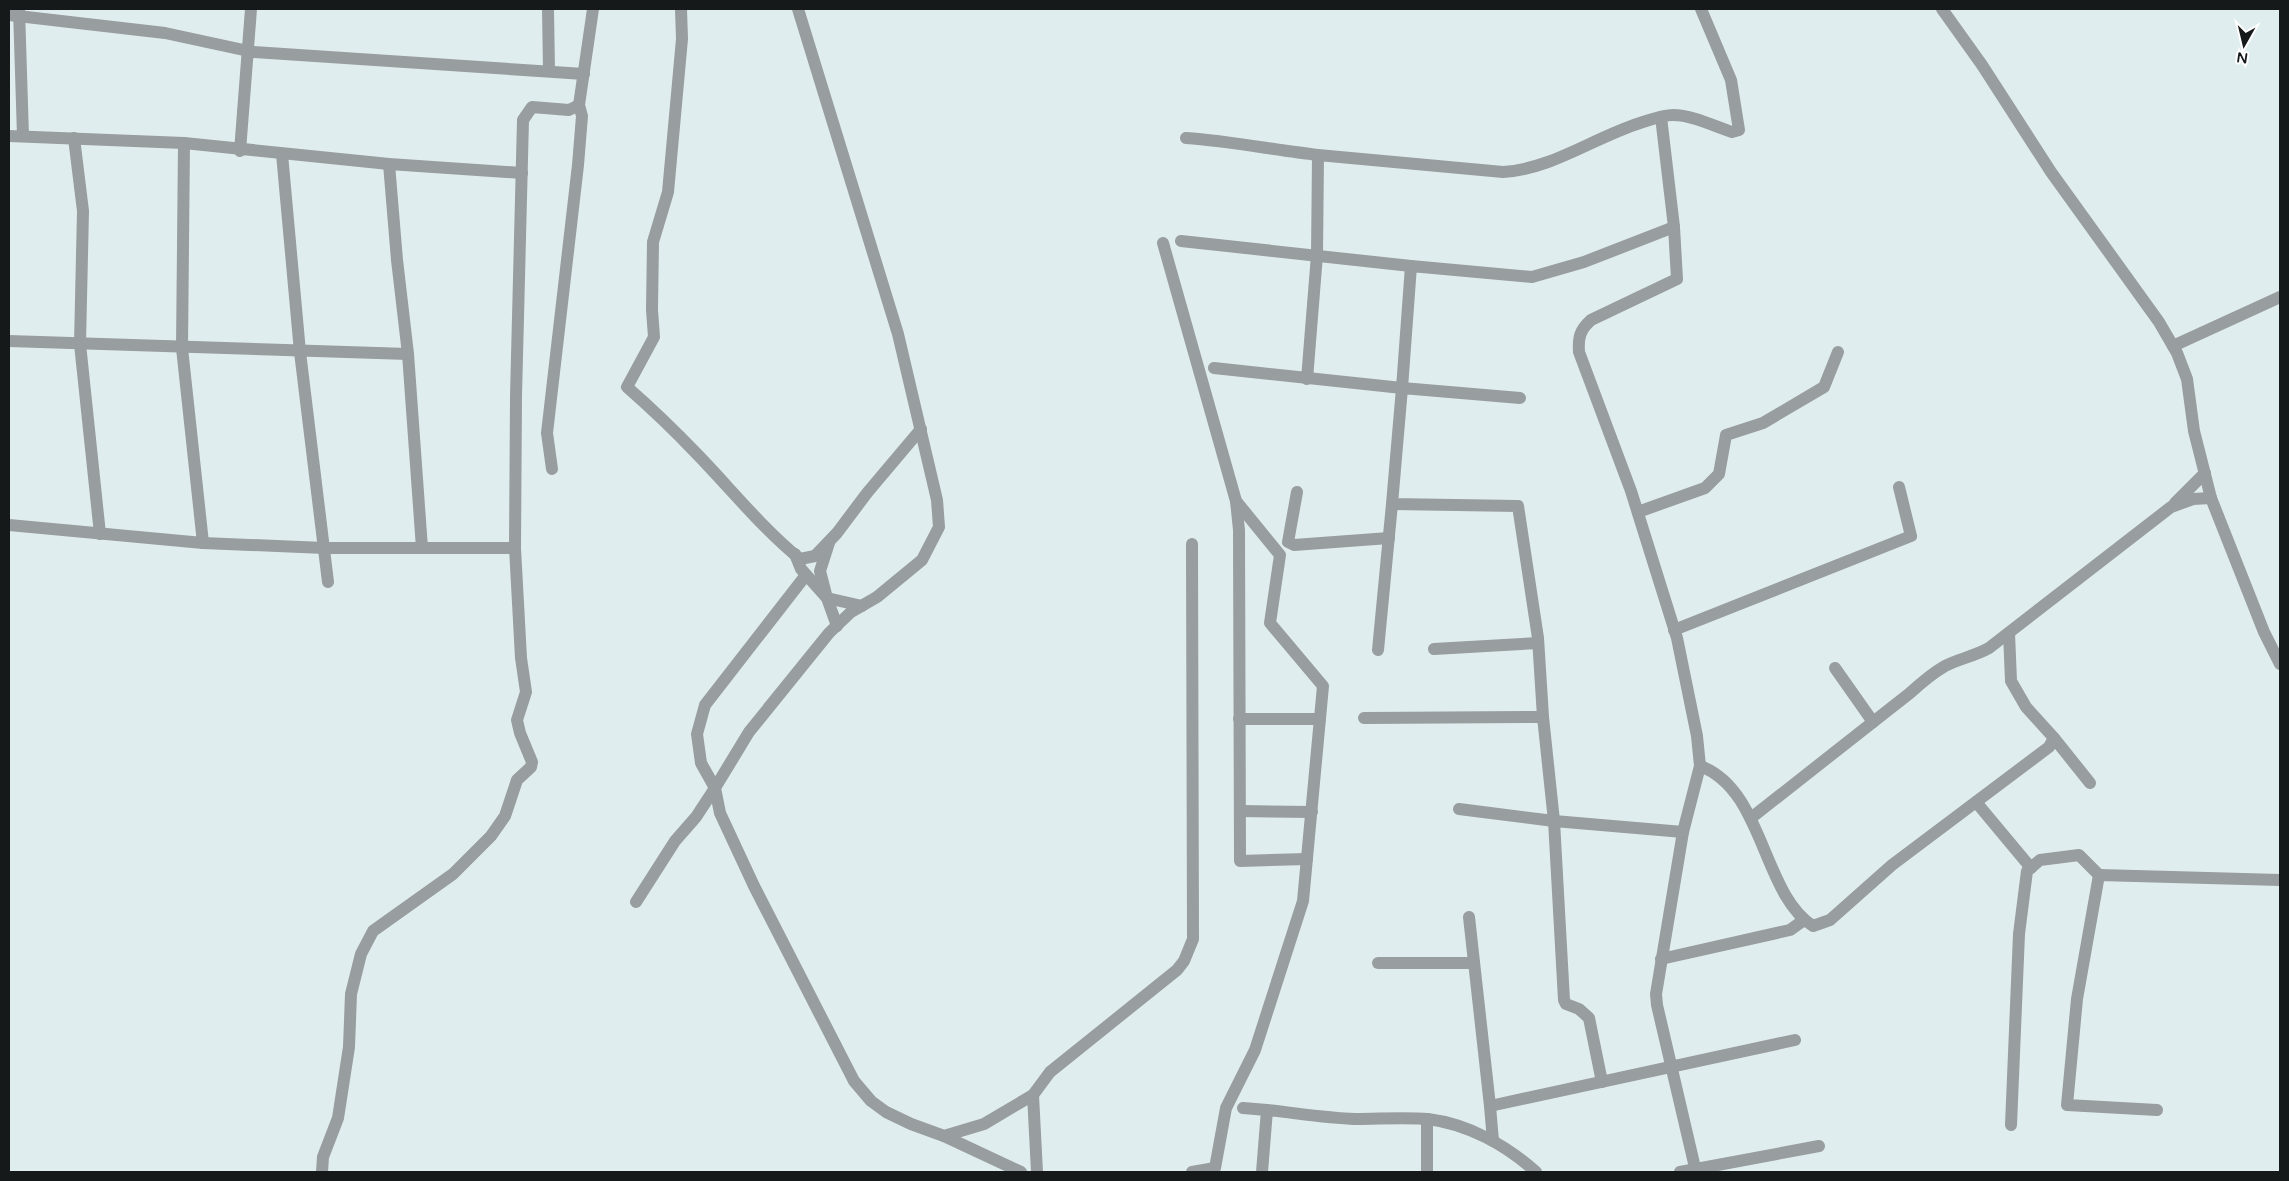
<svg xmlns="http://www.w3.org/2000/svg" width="2289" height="1181" font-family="'Varela Round',sans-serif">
	<rect width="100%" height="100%" fill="#e0edef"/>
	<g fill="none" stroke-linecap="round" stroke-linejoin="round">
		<!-- minor -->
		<g stroke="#989d9f" stroke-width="12">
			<path d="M19,9l4,127"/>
			<path d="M548,9l1,62"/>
			<path d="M681,9l1,30 -14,153 -15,50 -1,68 2,27 -27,50c24,21 47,43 69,66 35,36 65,74 104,106l15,-3 22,-23 30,-40 54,-64"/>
			<path d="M798,9l100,325 39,166 2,27 -17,33 -45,37 -26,15 -22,21 -80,99 -34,56 5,25 34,73 100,195 17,20 15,11 25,12 33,12 40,-12 49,-29 4,77"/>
			<path d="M1942,9l40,56 69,107 108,150 18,31 10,26 7,52 17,67 53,134 16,32"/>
			<path d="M9,15l156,18 88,19 331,22"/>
			<path d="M1661,117l13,110 3,52 -86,41c-11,10 -13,17 -12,32l52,139 46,147 20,98 3,30 -17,66 -27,162 1,11 39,167"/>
			<path d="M9,136l175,7 205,21 133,9"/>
			<path d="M74,138l9,73 -3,133 20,190"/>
			<path d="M1186,138c44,3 88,12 132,17l-1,100 -10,124"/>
			<path d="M184,143l-2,205 21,195"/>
			<path d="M240,151l11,-142"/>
			<path d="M282,154l18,198 28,230"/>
			<path d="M1318,155l185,17c49,-3 90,-34 137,-49 10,-3 22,-8 33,-8 19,0 41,11 59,17l7,-2 -8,-50 -30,-71"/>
			<path d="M389,164l8,96 11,94 14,194"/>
			<path d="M1181,241l230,25"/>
			<path d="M1163,243l73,258 44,54 -10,68 53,63 -20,215 -48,149 -29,58 -11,60 -23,4"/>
			<path d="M9,341l399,13"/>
			<path d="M2173,346l107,-49"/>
			<path d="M1214,368l188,20 9,-122 121,11 52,-15 90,-35"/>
			<path d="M552,469l-5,-36 31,-268 4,-49 -3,-11 14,-96"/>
			<path d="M1297,492l-9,50 6,3 95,-7"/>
			<path d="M1236,501l3,29 1,331 67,-2"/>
			<path d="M2175,503l30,-30"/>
			<path d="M1638,512l67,-24 14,-14 7,-39 37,-12 61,-36 14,-35"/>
			<path d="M9,525l194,18 121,5h191"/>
			<path d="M829,543l-9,28 7,27 35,8"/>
			<path d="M795,554l6,15 26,29 10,28"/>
			<path d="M1674,630l237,-94 -12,-49"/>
			<path d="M1434,649l104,-6"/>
			<path d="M1378,650l14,-146"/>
			<path d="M1835,668l38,54"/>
			<path d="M1364,718l179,-1"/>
			<path d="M1239,719h81"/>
			<path d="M2054,738l36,45"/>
			<path d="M1700,766c64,23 62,128 113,160l17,-6 62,-55 157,-118 5,-9 -28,-31 -15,-26 -2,-48"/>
			<path d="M1976,802l55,66"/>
			<path d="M1459,809l95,12 -11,-104 -5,-79 -20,-132 -126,-2 10,-116 118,10"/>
			<path d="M1240,811l72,1"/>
			<path d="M1751,818l159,-125c11,-10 21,-19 35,-27 13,-7 30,-10 44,-18l182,-141 22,-8 18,-1"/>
			<path d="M636,902l39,-61 21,-24 19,-29 -14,-25 -4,-29 8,-29 101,-130"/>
			<path d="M1469,917l21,189 305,-66"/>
			<path d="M1661,959l129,-29 14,-10"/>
			<path d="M1378,963h96"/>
			<path d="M1602,1082l-13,-64 -10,-9 -13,-5 -2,-4 -10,-179 129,11"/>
			<path d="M1033,1095l17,-23 127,-102 7,-9 9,-22 -1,-395"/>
			<path d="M1490,1106l3,35"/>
			<path d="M1243,1108l24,2"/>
			<path d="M2157,1110l-90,-5 10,-106 22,-124 181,5"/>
			<path d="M1427,1119v53"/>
			<path d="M2011,1125l8,-191 8,-63 13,-11 39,-5 20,20"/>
			<path d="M944,1136l77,36"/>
			<path d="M322,1172l1,-15 15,-39 11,-71 2,-53 10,-40 12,-23 80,-57 38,-38 14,-20 12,-36 14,-13 1,-5 -12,-29 -3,-13 9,-28 -5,-34 -6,-110 1,-152 7,-276 9,-13 37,3 10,-5"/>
			<path d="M1262,1172l5,-62c29,3 59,8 88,9 24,0 49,-2 73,0 40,5 78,26 108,53"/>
			<path d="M1680,1172l139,-26"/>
		</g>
	</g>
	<!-- border -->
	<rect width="2289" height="1181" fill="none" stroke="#15191a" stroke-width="20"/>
	<!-- north arrow -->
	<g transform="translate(2244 45) rotate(188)" stroke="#ffffff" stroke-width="4" paint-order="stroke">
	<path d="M0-4L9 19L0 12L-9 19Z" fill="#15191a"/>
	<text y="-8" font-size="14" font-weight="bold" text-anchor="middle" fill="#15191a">N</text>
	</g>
</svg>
